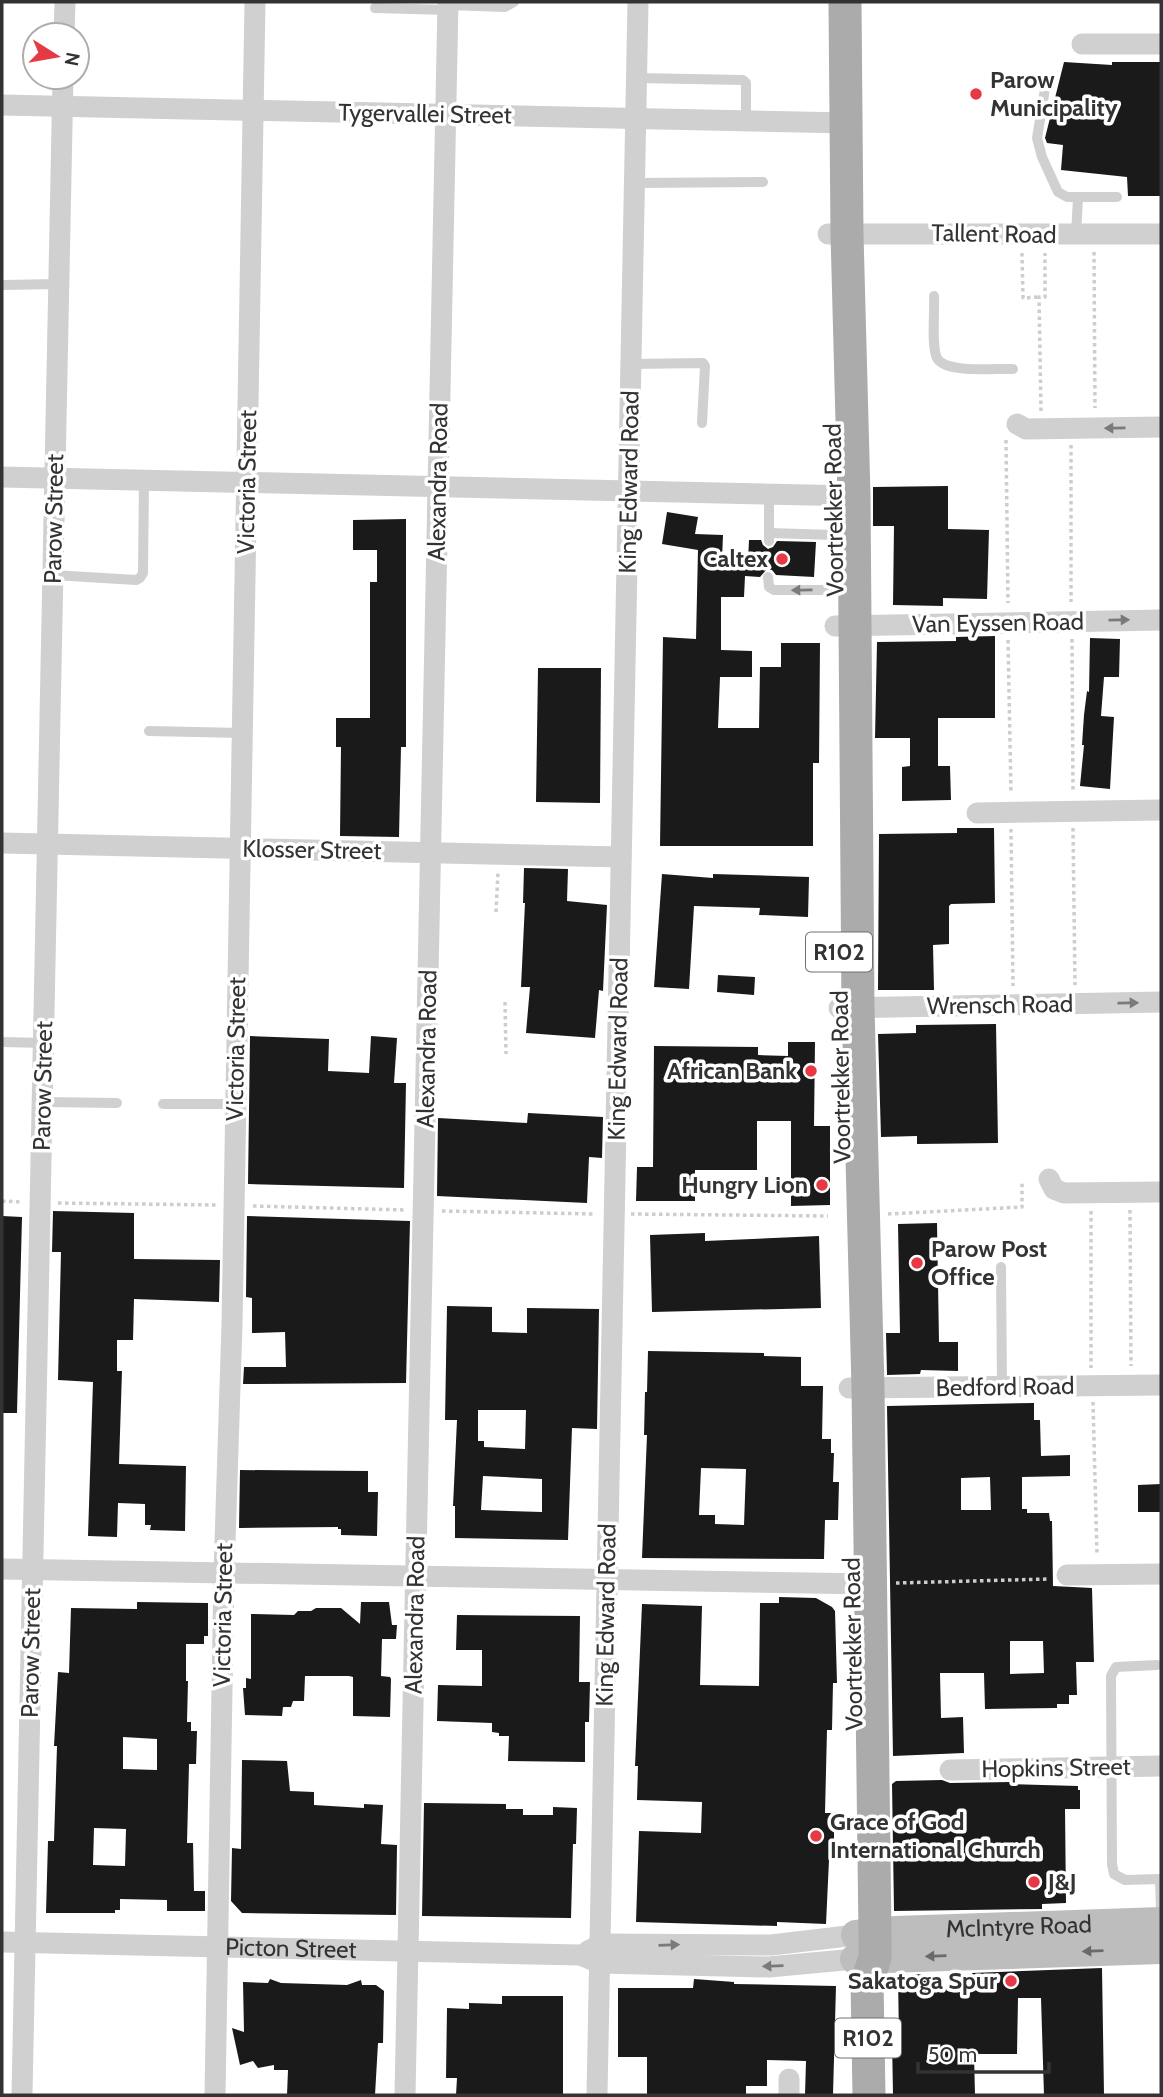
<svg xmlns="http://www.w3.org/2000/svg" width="1163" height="2097" font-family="Cabin,sans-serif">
	<rect width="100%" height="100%" fill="#fff"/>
	<!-- building -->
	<g fill="#1a1a1a" fill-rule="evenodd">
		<path d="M1064,62l48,3v-3h49v134h-33l-1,-19 -66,-7 2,-25 -16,-2 -2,-5z"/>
		<path d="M948,486v43l41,1 -2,69 -44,-1v8l-50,-1 1,-79h-21v-39z"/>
		<path d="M667,512l31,5 -3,17 28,1 -1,25 26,1 1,-21h12l2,5 5,4 5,-2 4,-6 39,1 -2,35 -38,-2 -4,-5 -5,-1 -7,8 -15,-1 -1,21h-23v53l31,1v26h-32l-2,51h41l1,-61h21v-24h39l-1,120h-6v83h-153l3,-209 33,2 2,-89 -36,-6z"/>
		<path d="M406,519v228h-5l-2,90 -59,-1 1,-89h-5v-29h34v-136h7v-32h-24v-30z"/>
		<path d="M995,636v82h-57v48h12l1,34 -49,1v-34l8,-1v-28h-35l2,-96 79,-1v-4z"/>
		<path d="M1090,638l30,1 -1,38h-15l-3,39 13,1 -4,72 -30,-3 4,-41h-2l2,-30 3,-24 2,1z"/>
		<path d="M538,668h63l-1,135 -64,-1z"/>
		<path d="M957,828h37l1,75 -44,1 -2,2v38l-16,1 1,45h-56l1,-156 78,-1z"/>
		<path d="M524,868l44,1 -1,32 40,4 -4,86 -4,-1 -4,48 -69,-5 4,-46h-9l4,-84h-2z"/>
		<path d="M662,874l51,4v-4l96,3 -1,40 -49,-2 1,-7 -66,-2 -5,83 -35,-2z"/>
		<path d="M718,975l37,2 -1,18 -37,-3z"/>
		<path d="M996,1024l2,119 -81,1v-8l-36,1 -3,-103 38,-1v-8z"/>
		<path d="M250,1036l79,3 -1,32 41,2 2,-37 26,2 -3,45h12l-2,105 -156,-4z"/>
		<path d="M788,1042h27l-1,84h16v79l-39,1v-85h-34v49h-62v31h-59l1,-34h16l1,-121 104,1v8l30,1z"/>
		<path d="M528,1113l75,4 -1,41 -13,-1 -2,46 -150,-7 1,-78 89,5z"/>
		<path d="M53,1211l81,2v46l86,1 -1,42 -85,-3 -1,41h-16v31h5l-3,93 67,2 -1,65 -35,-1 1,-5h-6v-21l-27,-1 -1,34 -29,-1 5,-154 -35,-2 3,-128h-9z"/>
		<path d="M2,1216l20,1 -5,196h-15z"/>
		<path d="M247,1216l163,5 -4,162 -163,1 1,-17h42l-1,-35 -33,1v-35l-6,-1z"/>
		<path d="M937,1223l2,119h19v29l-37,-1 -1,4 -33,1 -1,-42h14l-2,-109z"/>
		<path d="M705,1233v8l114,-5 2,72 -169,4 -2,-77z"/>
		<path d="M447,1306l45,1v25l35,1v-25l72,1 -2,120 -25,-1 -4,112 -113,-2v-32h-2l4,-86h-12zM478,1410h48l-1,39 -41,-2v-6h-6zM483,1476l59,3v33l-61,-2z"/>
		<path d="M648,1351l116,2v3l37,1v29h22l-1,53h9v14h3l-1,29h6l-1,38h-13l-1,39 -182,-1 5,-123h-3l1,-43h2zM701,1468l45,1 -2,56 -29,-1v-9h-16z"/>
		<path d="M1034,1403v17h6l1,36 29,-1v21l-48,1v32h5v4h22l1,8h2l1,65 39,2 2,74h-18l1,33h-8v9h-12v4l-72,1 -1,-36h-44l1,45 22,-1 1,36 -71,3 -6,-350zM990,1477l1,33h-30v-32zM1010,1641h33l1,32 -34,1z"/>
		<path d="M240,1470l128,1v21h10l-1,44 -36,-1v-6h-3v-2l-99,1z"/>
		<path d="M1161,1484v28h-23v-27z"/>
		<path d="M779,1597l37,1 16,9 3,4 2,72h-4l-1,47h-5l-2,83h9v47h-5l-3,64 -49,-2v4l-141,-4 3,-91 62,2 1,-31 -65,-2 1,-34h-3l7,-162 60,2 -2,79 59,1 1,-83h19z"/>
		<path d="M137,1602l71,1v33h-4v8h-18v37h2l-1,41h4v9h6l-1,33h-7l-2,79h6l1,48h11v20h-38v-11l-47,-1v11h-5v3h-69l2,-72h6l3,-95h-3l4,-74 11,1 2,-65 66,1zM123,1737l34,2v31l-34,-1zM94,1828l32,1 -1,37 -32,-1z"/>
		<path d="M361,1602h28l3,23h5l-1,14h-14l-1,37 9,1 1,2 -1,38 -37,-1v-39l-4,-1h-44l-1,25h-11l-2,6h-8l-1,9 -37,-1 -2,-27h3v-10l5,1v-65l43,1 4,-4h13l5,-3h25l19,16z"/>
		<path d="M457,1615l123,1 -1,66h11l-1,40h-4v40l-77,-1 1,-25h-10v-3l-7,-1v-9l-55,-2 1,-36 44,1v-36h-26z"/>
		<path d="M242,1760l45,1 3,30 24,1v13l50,3v-4l19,1 -2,39 16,1 -1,70 -154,-2 -11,-12 1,-53 9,1z"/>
		<path d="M942,1780l8,3 61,-1v2l67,2v4h2v19h-15l1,94 -24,1v5l-148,2 -2,-127 4,-3z"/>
		<path d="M424,1803l82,1v5h17v6h30v-8l24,1 -1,36h-3l-2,74 -149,-2z"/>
		<path d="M1102,1968l2,127h-60l-3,-97h-23l-1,56h-43l1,41h-82l-1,-57h7l-1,-63 31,-1 1,14 42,-1v-14z"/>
		<path d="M270,1979l11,4 66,2 14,-5 1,5h14l8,6 -1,52h-5l-3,52h-88l1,-25h-14v-5l-16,3 -5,-7 -13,4 -8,-37 12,4 -1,-50 25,1z"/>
		<path d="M694,1979l40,3v2l102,2 -3,109h-28l1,-34 -39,-1v26h-21v9h-99v-38h-29v-69h75z"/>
		<path d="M502,1996h61v99h-107l1,-17h-11l1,-70 22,1v-6l33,1z"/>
	</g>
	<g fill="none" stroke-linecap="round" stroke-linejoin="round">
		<!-- path -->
		<g stroke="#cdcdcd" stroke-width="3.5" stroke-dasharray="3.5 3.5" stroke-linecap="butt">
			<path d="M1094,252l1,156"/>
			<path d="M1022,253l1,45 16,-1"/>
			<path d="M1041,411l-2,-114h6v-44"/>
			<path d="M1006,440l2,163"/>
			<path d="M1071,445v157"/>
			<path d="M1072,639l1,153"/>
			<path d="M1008,640l3,154"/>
			<path d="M1073,828l2,157"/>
			<path d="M1011,829l2,157"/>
			<path d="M496,912l2,-40"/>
			<path d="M505,1002l1,52"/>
			<path d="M2,1201l20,1"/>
			<path d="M58,1203l159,2"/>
			<path d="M253,1206l153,4"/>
			<path d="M1130,1210l1,156"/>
			<path d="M442,1211l153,3"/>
			<path d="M1091,1211v157"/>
			<path d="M631,1214l197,2"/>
			<path d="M888,1214l134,-7v-24"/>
			<path d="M1093,1402l4,153"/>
			<path d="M896,1583l153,-4"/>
		</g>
		<!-- service -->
		<g stroke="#d0d0d0" stroke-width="10">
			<path d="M448,5l57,2 9,-5"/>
			<path d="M375,8l73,2"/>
			<path d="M637,78l106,2 3,3v37"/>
			<path d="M1045,89l-8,49 5,19 16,35 9,5h50"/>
			<path d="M635,183l128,-1"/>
			<path d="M1076,235l2,-37"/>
			<path d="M2,285l57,-1"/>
			<path d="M934,296c1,15 -3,50 3,62 9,16 59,10 76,11"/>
			<path d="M631,364l72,-1 2,3 -3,57"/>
			<path d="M769,533l66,2"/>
			<path d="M769,541v-46"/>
			<path d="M53,575l83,5 4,-2 3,-5 1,-93"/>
			<path d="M768,577l1,10 5,3h61"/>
			<path d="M149,731l93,2"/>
			<path d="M2,1042l42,1"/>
			<path d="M42,1102l75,1"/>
			<path d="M163,1104h71"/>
			<path d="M1001,1267l1,120"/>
			<path d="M1157,1665l-41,2 -5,9 1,188 2,10 11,6 35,-1 1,32"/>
		</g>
		<!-- minor -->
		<g stroke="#d0d0d0" stroke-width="21">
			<path d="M64,35l1,-33"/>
			<path d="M1082,44h79"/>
			<path d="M2,105l846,18"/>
			<path d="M828,234h333"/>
			<path d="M1017,424l9,5 135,-2"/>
			<path d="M2,477l852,19"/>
			<path d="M835,626l326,-6"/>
			<path d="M977,813l184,-3"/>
			<path d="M2,843l619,14"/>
			<path d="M839,1008l322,-6"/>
			<path d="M1049,1179l5,10 10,4 97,-1"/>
			<path d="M849,1388l312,-3"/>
			<path d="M2,1569l868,15"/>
			<path d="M1067,1575l94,-1"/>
			<path d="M950,1770l211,-4"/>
			<path id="s1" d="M2,1942l578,13 20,8 169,4 86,-8"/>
			<path d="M588,1951l14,-7 169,1 85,-10"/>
			<path d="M22,2095l41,-2018"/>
			<path d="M215,2095l9,-522 8,-248 23,-1323"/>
			<path d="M405,2095l43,-2093"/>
			<path d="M597,2095l41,-2093"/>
			<path d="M789,2095v-16"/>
		</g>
		<!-- secondary -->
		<g stroke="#bdbdbd" stroke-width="30">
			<path id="s2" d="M856,1935l40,-4 265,-9"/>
			<path d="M855,1959l306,-10"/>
		</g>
		<!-- primary -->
		<path stroke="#ababab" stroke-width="33" d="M845,2l2,232 7,262 4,511 10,381 7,546v24l-8,23 2,114"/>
	</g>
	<!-- one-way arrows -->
	<defs><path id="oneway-solid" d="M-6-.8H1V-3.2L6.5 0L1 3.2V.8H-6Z" transform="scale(1.75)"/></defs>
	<g fill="#7a7a7a">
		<use href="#oneway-solid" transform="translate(1115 428) rotate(179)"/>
		<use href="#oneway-solid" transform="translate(802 590) rotate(179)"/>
		<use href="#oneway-solid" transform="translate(1119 620) rotate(-1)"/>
		<use href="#oneway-solid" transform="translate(1128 1003) rotate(-1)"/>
		<use href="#oneway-solid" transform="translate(669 1945) rotate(-2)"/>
		<use href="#oneway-solid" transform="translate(773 1966) rotate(178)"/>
	</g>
	<g fill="#6a6a6a">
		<use href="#oneway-solid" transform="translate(1093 1951) rotate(178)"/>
		<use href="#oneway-solid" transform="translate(936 1956) rotate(178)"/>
	</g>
	<!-- markers -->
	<g fill="#e63946" stroke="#fff" stroke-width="2.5">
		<circle cx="976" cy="94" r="7"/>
		<circle cx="782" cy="559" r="7"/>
		<circle cx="811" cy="1071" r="7"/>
		<circle cx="822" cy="1185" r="7"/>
		<circle cx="917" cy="1263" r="7"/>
		<circle cx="816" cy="1836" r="7"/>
		<circle cx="1034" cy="1882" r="7"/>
		<circle cx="1011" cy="1981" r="7"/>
	</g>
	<g text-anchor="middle" stroke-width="7" stroke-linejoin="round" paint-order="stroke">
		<!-- shield labels -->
		<g fill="#fff" stroke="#707070" stroke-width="2">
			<rect x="806" y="932.5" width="66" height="39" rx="5"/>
			<rect x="835" y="2018.5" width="66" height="39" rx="5"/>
		</g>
		<g font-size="23" font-weight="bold" fill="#333">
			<text x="839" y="960">R102</text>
			<text x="868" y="2046">R102</text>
		</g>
		<!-- poi labels -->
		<g font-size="24" font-weight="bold" fill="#333" stroke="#fff" text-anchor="start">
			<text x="990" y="88">Parow<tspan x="990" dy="28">Municipality</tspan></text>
			<text x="768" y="567" text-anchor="end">Caltex</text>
			<text x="797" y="1079" text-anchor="end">African Bank</text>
			<text x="808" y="1193" text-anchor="end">Hungry Lion</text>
			<text x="931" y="1257">Parow Post<tspan x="931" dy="28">Office</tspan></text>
			<text x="830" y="1830">Grace of God<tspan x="830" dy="28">International Church</tspan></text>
			<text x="1048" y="1890">J&amp;J</text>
			<text x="997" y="1989" text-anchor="end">Sakatoga Spur</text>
		</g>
		<!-- street labels -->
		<g font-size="24" fill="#333" stroke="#fff">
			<text transform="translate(425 114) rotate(1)" y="8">Tygervallei Street</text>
			<text transform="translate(994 234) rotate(1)" y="8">Tallent Road</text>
			<text transform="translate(247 482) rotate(-89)" y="8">Victoria Street</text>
			<text transform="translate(438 482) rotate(-89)" y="8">Alexandra Road</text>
			<text transform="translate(629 482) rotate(-89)" y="8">King Edward Road</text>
			<text transform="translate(834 510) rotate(-91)" y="8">Voortrekker Road</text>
			<text transform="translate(54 519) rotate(-89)" y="8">Parow Street</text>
			<text transform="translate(998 623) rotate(-1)" y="8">Van Eyssen Road</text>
			<text transform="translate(312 850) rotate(1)" y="8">Klosser Street</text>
			<text transform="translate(1000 1005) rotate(-1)" y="8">Wrensch Road</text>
			<text transform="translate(236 1049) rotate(-89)" y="8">Victoria Street</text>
			<text transform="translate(427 1049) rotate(-89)" y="8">Alexandra Road</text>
			<text transform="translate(618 1049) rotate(-89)" y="8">King Edward Road</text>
			<text transform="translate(841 1077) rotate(-91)" y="8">Voortrekker Road</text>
			<text transform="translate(43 1086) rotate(-89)" y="8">Parow Street</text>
			<text transform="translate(1005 1387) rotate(-1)" y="8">Bedford Road</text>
			<text transform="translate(223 1615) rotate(-89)" y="8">Victoria Street</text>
			<text transform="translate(415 1615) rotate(-89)" y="8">Alexandra Road</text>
			<text transform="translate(606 1615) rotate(-89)" y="8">King Edward Road</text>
			<text transform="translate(853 1644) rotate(-91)" y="8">Voortrekker Road</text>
			<text transform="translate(31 1653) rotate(-89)" y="8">Parow Street</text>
			<text transform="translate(1056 1768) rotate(-1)" y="8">Hopkins Street</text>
			<text dy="8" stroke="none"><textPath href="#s2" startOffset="163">McIntyre Road</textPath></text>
			<text dy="8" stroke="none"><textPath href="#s1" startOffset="289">Picton Street</textPath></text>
		</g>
	</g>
	<!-- border -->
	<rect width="1163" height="2097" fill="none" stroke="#333333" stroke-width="7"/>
	<!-- north arrow -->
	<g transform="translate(56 56) rotate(101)"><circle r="33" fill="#ffffff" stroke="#adadad" stroke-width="2"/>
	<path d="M0-5L12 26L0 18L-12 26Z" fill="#e63946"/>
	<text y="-10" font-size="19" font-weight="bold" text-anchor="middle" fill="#333333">N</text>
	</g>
	<!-- scale -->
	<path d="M918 2062v10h131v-10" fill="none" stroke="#333333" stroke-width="3.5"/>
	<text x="928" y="2062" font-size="21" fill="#333333" stroke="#ffffff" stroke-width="5" paint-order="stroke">50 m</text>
</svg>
